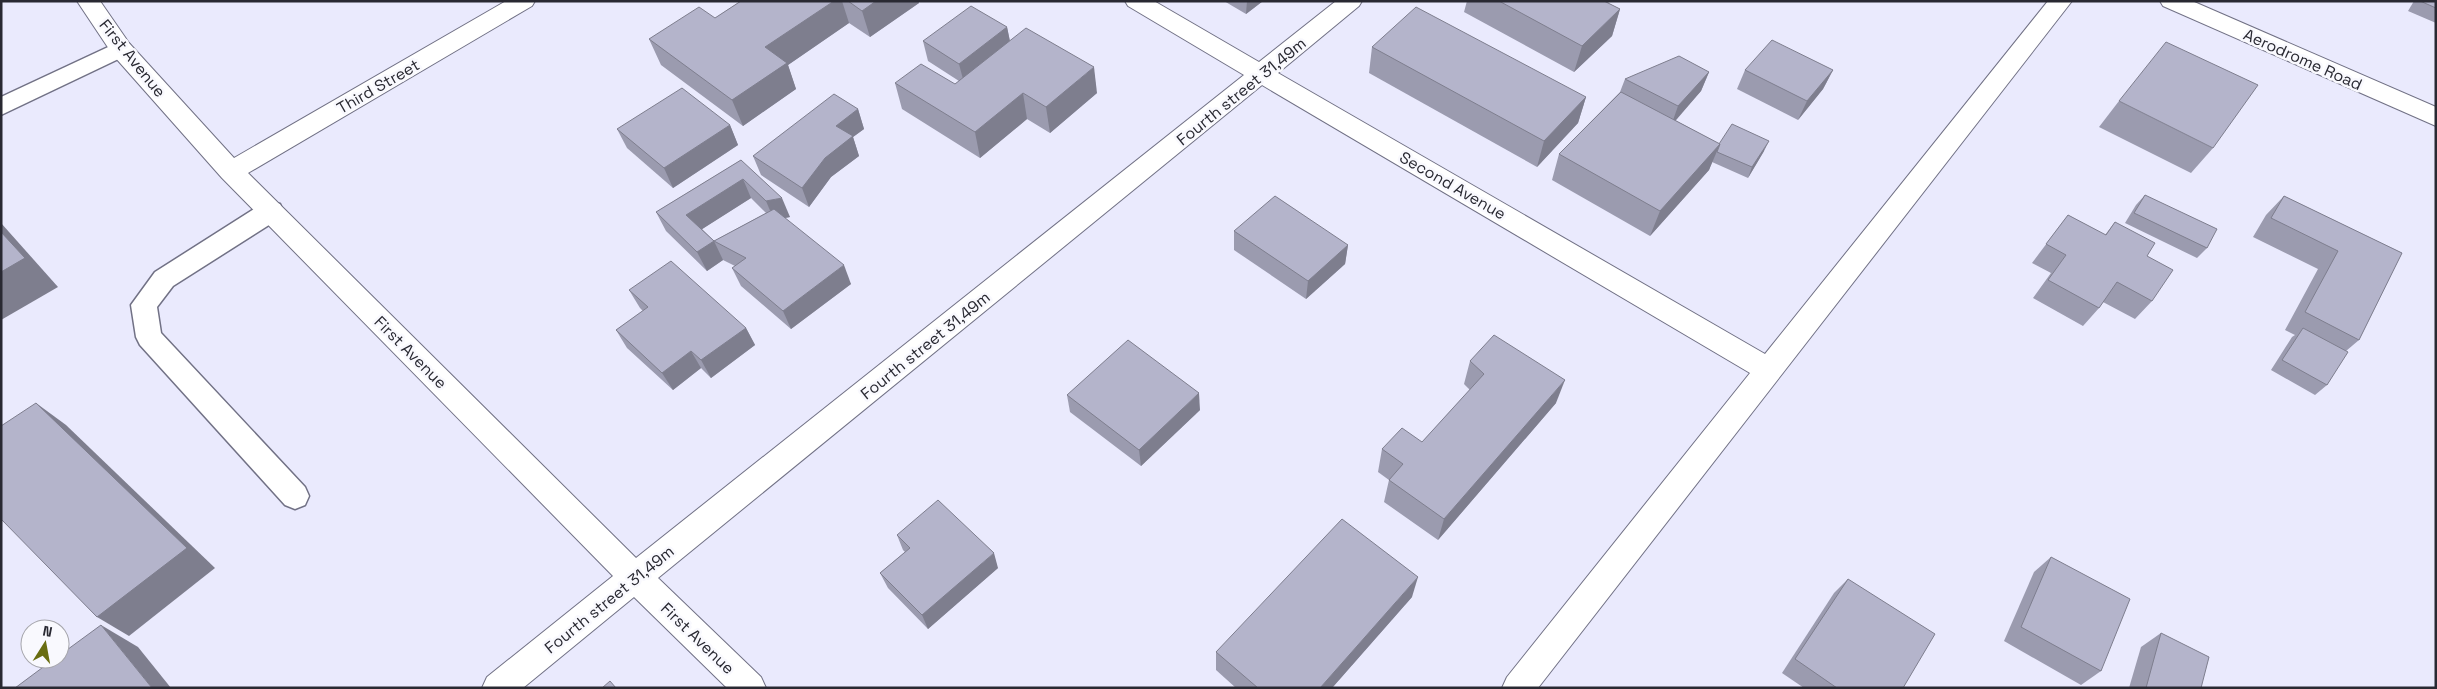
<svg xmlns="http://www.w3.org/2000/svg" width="2437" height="689" font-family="'Space Grotesk',sans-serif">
	<rect width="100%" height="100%" fill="#eaeafd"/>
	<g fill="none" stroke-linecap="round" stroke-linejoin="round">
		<!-- lane casing -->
		<g stroke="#717185" stroke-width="3">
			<g id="lane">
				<path d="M121,41l8,3 3,5 -3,5 -128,61v-18z"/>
				<path d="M271,202l9,2 3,7 -3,7 -107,68 -16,21 4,26 144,154 4,9 -4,9 -10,4 -10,-4 -145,-160 -4,-8 -5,-32 24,-33 107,-68z"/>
			</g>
		</g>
		<!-- street casing -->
		<g stroke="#717185" stroke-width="2">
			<g id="street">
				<path d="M77,1h23l29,42 105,115 272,-157h29l-3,5 -284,167 388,385 608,-483 -116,-69 -3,-5h29l105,61 77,-61h26l-3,5 -81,67 487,281 283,-353h24l-534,687h-36l5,-11 243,-304 -488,-288 -604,493 103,99 5,11h-39l-93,-91 -111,91h-41l5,-11 126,-101 -391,-398 -109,-123z"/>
				<path d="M2160,1h32l244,106v19l-273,-120z"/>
			</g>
		</g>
		<!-- lane -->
		<use href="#lane" fill="#fff" fill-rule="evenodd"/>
		<!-- street -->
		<use href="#street" fill="#fff" fill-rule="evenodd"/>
	</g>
	<!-- wall -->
	<g fill="#9b9baf">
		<path d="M741,1h177l1,2 -49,34 -21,-14 -61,42 8,24 -53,37 -82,-61 -12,-26 66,-21z"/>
		<path d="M1224,1h39l-17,13z"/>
		<path d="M1467,1h143l-2,2 12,6 -8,27 -38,36 -110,-60z"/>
		<path d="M2414,1h22v22l-28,-12z"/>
		<path d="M1007,27l3,14 87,52 -47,40 -23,-14 -47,39 -78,-49 -7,-26 60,1 4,-3 -31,-20 -5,-20z"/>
		<path d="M1372,47l214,50 -8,26 -41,44 -168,-94z"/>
		<path d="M1745,70h88l-10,19 -25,31 -61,-31z"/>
		<path d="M1709,72l-8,19 -26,29 44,24 45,7 -16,27 -36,-16 -3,8 -59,66 -98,-56 7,-26 61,-62 5,-13z"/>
		<path d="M2119,101l94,47 -22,25 -92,-46z"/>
		<path d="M858,109l6,20 -11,8 6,19 -28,21 -22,30 -48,-32 -8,-19z"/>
		<path d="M730,125l8,20 -65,43 -46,-40 -10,-19z"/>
		<path d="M741,160l49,57 -5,1 66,66 -60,45 -50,-43 -9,-18 3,-2 -12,-6 -9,-19 52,-28 -15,-15 -49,31 12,12 9,19 -16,11 -41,-40 -10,-19z"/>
		<path d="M2145,195l62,53 -10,10 -72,-35 11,-18z"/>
		<path d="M2284,196l118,57 -43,87 -13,11 -19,34 -12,10 -44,-25 21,-33 3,-2 -10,-5 33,-61 -65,-32 13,-22z"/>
		<path d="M2068,215l37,20 10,-13 32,34 5,45 -17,18 -32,-17 -4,6 -16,18 -50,-28 18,-25 -19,-10z"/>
		<path d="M1234,231l114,14 -3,19 -39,35 -72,-49z"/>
		<path d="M629,290l117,38 9,17 -44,33 -10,-10 -28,22 -46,-42 -11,-18 27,-19 -3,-3z"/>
		<path d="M1470,361l86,42 -118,137 -54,-38 5,-22 -11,-8 4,-23 40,-7 48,-52 -6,-6z"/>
		<path d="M1067,395l133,15 -59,56 -71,-54z"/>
		<path d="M897,535l101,33 -70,61 -40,-41 -8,-15 25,-21 -2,-2z"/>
		<path d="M2051,557l50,114 -20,14 -77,-44 30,-69z"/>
		<path d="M1848,579l55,109h-99l-22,-15 52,-80z"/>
		<path d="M1412,597l-80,91h-96l-20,-18v-18z"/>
		<path d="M2161,633l40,55h-72l12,-41z"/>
	</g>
	<!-- shaded-wall -->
	<g fill="#7e7e8e">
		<path d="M834,1h8l7,22 -61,42 8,24 -53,37 -11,-26 33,-53z"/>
		<path d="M876,1h42l1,2 -49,34 -8,-26z"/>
		<path d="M1247,1h16l-17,13z"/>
		<path d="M1620,9l-8,27 -38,36 8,-26z"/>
		<path d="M1007,27l4,20 -47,36 -5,-19z"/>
		<path d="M1094,67l3,26 -47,40 -4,-26z"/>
		<path d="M1833,70l-10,19 -25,31 9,-19z"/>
		<path d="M1709,72l-8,19 -30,35 7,-20z"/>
		<path d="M1023,93l4,26 -47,39 -5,-26z"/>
		<path d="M1586,97l-8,26 -41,44 7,-26z"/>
		<path d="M858,109l6,20 -11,8 6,19 -28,21 -22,30 -7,-19 23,-30 11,-32z"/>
		<path d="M730,125l8,20 -65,43 -9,-20z"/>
		<path d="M1769,141l-5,10 -16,27 4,-11z"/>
		<path d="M1720,144l-11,26 -59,66 10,-25z"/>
		<path d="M743,179l8,19 -55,35 -10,-18z"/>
		<path d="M782,198l8,19 -16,3 -8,-19z"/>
		<path d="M1,223l57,64 -57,33z"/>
		<path d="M714,241l9,19 -16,11 -10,-19z"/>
		<path d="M1348,245l-3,19 -39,35 2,-18z"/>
		<path d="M844,265l7,19 -60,45 -8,-18z"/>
		<path d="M746,328l9,17 -44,33 -10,-18z"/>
		<path d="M691,351l10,17 -28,22 -11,-17z"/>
		<path d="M1565,380l-9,23 -118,137 6,-21z"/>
		<path d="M1199,393l1,17 -59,56 -2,-16z"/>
		<path d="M36,403l30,22 149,143 -86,68 -32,-19z"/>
		<path d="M994,553l4,15 -70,61 -6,-14z"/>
		<path d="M1418,577l-6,20 -80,91h-12z"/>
		<path d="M101,625l37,22 33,41h-19z"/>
	</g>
	<!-- building -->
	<g fill="#b4b4cb" stroke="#7e7e8e">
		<path d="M741,1h93l-69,46 22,16 -55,37 -83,-61 50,-32 16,11z"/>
		<path d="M848,1h28l-14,10z"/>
		<path d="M1499,1h105l16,8 -38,37z"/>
		<path d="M2420,1h16v7z"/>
		<path d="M971,6l36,21 -48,37 -36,-23z"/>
		<path d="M1416,7l170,90 -42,44 -172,-94z"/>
		<path d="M1026,28l68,39 -48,40 -23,-14 -48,39 -80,-49 26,-19 34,20z"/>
		<path d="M1772,40l61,30 -26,31 -62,-31z"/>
		<path d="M2166,42l92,43 -45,63 -94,-47z"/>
		<path d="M1679,56l30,16 -31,34 -53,-27z"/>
		<path d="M682,88l48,37 -66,43 -47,-39z"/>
		<path d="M1621,92l99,52 -60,67 -101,-57z"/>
		<path d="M834,94l24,15 -22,17 17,10 -28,22 -23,30 -49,-32z"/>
		<path d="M1732,124l37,17 -17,26 -35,-15 3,-8h-1z"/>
		<path d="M741,160l41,38 -16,3 -23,-22 -57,36 28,26 -17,11 -41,-40z"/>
		<path d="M2145,195l72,34 -10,19 -73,-35z"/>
		<path d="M1275,196l73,49 -40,36 -74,-50z"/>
		<path d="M2284,196l118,57 -43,87 -54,-28 33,-61 -67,-33z"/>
		<path d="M774,209l70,56 -61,46 -51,-43 14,-10 -32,-17z"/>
		<path d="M2068,215l38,20 9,-13 40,21 -8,13 26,14 -21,31 -35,-19 -18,26 -51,-28 18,-25 -20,-11z"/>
		<path d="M1,232l24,26 -24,14z"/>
		<path d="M671,261l75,67 -45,32 -10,-9 -29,22 -46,-43 32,-23 -19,-17z"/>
		<path d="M2303,328l45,24 -21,33 -45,-25z"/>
		<path d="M1494,335l71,45 -121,139 -55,-39 14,-16 -21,-15 20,-21 20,14 62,-68 -14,-13z"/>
		<path d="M1128,340l71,53 -60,57 -72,-55z"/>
		<path d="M36,403l151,145 -90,69 -96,-98v-93z"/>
		<path d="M938,500l56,53 -72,62 -42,-42 30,-25 -13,-13z"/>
		<path d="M1342,519l76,58 -98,111h-62l-42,-36z"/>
		<path d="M2051,557l79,42 -29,72 -80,-44z"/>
		<path d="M1848,579l87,55 -32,54h-66l-42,-29z"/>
		<path d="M101,625l51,63h-137l39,-29h6v-4z"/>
		<path d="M2161,633l48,24 -8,31h-55z"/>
		<path d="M610,681l6,7h-14z"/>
	</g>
	<g text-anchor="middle" stroke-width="5" stroke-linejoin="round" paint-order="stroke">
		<!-- street labels -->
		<g font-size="16" fill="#292932" stroke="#f9f9fe">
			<text transform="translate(133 58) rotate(51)" y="6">First Avenue</text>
			<text transform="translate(2303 59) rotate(24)" y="6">Aerodrome Road</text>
			<text transform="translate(378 86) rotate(-30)" y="6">Third Street</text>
			<text transform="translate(1241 91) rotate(-39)" y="6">Fourth street 31,49m</text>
			<text transform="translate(1453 185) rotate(30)" y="6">Second Avenue</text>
			<text transform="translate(925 345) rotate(-39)" y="6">Fourth street 31,49m</text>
			<text transform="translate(411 352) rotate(45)" y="6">First Avenue</text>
			<text transform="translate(609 599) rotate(-39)" y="6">Fourth street 31,49m</text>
			<text transform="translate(698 638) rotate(44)" y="6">First Avenue</text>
		</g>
	</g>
	<!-- border -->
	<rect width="2437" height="689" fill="none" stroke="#292932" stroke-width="5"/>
	<!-- north arrow -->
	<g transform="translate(45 644) rotate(11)"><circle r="24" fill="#f9f9fe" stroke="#a6a6ac"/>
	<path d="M0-4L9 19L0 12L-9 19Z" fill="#696d11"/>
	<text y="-8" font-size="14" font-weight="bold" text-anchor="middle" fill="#292932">N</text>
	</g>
</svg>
